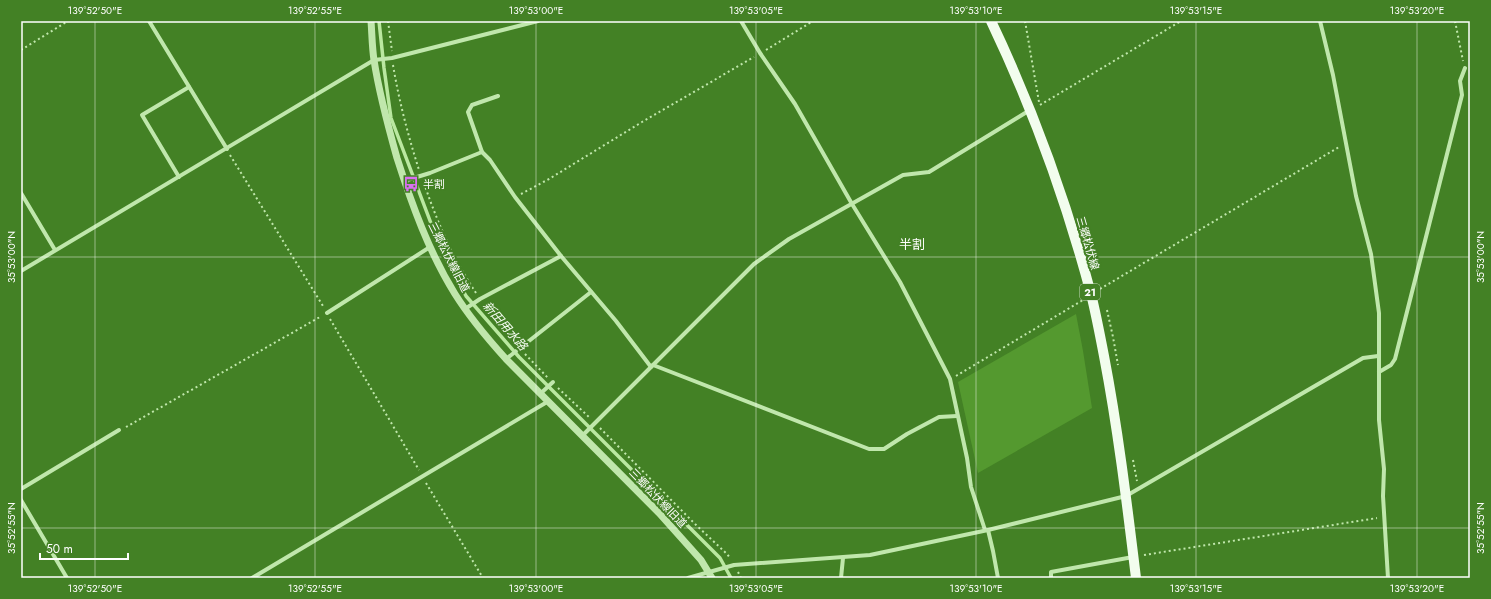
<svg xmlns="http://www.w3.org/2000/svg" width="1491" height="599" font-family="Jost,'Noto Sans JP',sans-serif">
	<rect width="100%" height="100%" fill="#438125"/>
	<!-- green -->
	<path fill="#54992f" d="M1076,314l7,37 9,57 -114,65 -20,-91z"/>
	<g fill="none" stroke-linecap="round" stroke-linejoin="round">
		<!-- stream -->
		<path stroke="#bae8a0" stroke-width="3.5" d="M379,21l5,47 7,50 49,129 26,49 53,61 201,201 11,20"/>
		<!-- path -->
		<g stroke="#c0e7ac" stroke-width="2" stroke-dasharray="2 3" stroke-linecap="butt">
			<path d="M388,21l4,30"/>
			<path d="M1025,21l14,81"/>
			<path d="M1455,21l8,40"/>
			<path d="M21,50l47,-29"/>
			<path d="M766,50l47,-29"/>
			<path d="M393,65c6,36 15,70 26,105"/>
			<path d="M1040,105l141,-84"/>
			<path d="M230,155l93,151"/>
			<path d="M424,183c13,39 29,75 52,110"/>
			<path d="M521,194l28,-15 93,-57 112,-65"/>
			<path d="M1100,289l239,-142"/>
			<path d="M484,305l14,20 17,18"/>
			<path d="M1107,310l6,27 5,28"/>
			<path d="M330,319l89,151"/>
			<path d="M525,354l23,24"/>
			<path d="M956,376l127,-76"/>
			<path d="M558,388l32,30"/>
			<path d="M126,427l194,-110"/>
			<path d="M600,428l95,96 32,30 3,4"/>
			<path d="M1133,460l4,21"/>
			<path d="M426,483l57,95"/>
			<path d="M1144,555l233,-37"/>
			<path d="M738,572l3,6"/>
		</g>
		<!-- minor -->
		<g stroke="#c0e7ac" stroke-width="4">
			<path d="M149,21l78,128"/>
			<path d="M741,21l19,32 35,51 57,100 48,78 50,97 17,79 4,29 14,43"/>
			<path d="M1320,21l13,54 23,121 15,58 8,59v107l5,49 -1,27 5,82"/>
			<path d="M498,96l-26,9 -4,7 14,40 8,8 25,37 46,59 55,65 35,46"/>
			<path d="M179,177l-37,-62 47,-28"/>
			<path d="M404,181l26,-8 52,-21"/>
			<path d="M21,193l34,57"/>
			<path d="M21,271l353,-211 18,-2 146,-37"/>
			<path d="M465,309l15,-10 81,-43"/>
			<path d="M327,313l103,-66"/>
			<path d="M506,359l85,-67"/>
			<path d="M653,365l216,84h15l23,-15 32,-17 18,-1"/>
			<path d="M1379,372l12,-7 4,-6 67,-264 -2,-14 5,-13"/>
			<path d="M540,394l13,-12"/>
			<path d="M582,436l172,-172 35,-25 114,-64 26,-3 101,-62"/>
			<path d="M21,489l98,-59"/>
			<path d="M21,500l46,78"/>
			<path d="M988,530l5,21 5,27"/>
			<path d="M252,578l295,-176"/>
			<path d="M688,578l46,-13 136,-10 118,-25 138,-34 237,-138 15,-2"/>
			<path d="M841,578l2,-20"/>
			<path d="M1051,578v-6l82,-15"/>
		</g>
		<!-- tertiary -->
		<path stroke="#c0e7ac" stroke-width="7" d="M371,21c1,13 1,26 3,39 5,33 14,66 23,98 15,47 32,94 58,136 15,24 32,44 51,65l153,154 42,47 11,18"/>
		<!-- primary -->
		<path stroke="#f2fdee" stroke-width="10" d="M991,21c42,88 75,179 100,273 5,20 9,41 13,62 14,73 23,148 32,222"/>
	</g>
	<!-- ticks -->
	<path fill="none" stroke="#fff" stroke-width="1" stroke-opacity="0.45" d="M95,21v557M315,21v557M536,21v557M756,21v557M976,21v557M1196,21v557M1417,21v557M21,257h1449M21,528h1449"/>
	<!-- icons -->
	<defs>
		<g id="bus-bare" transform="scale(1.2)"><path d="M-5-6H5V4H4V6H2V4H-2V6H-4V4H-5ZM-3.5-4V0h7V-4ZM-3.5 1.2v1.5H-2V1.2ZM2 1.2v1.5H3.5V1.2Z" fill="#d970f1" stroke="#438125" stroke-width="2.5" paint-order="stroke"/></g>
	</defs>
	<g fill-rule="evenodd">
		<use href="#bus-bare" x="411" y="184"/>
	</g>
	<g text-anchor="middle" stroke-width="4" stroke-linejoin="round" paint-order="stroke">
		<!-- shield labels -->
		<rect fill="#438125" stroke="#c7d9be" stroke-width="1" x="1080" y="284" width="20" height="16" rx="3"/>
		<g font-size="10" font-weight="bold" fill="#fff">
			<text x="1090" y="296">21</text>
		</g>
		<!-- poi labels -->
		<g font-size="11" fill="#fff" stroke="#438125" text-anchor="start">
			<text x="423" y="188">半割</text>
		</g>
		<!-- street labels -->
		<g font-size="11" fill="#fff" stroke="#438125">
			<text transform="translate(1088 243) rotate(74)" y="4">三郷松伏線</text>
			<text transform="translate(449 257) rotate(63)" y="4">三郷松伏線旧道</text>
			<text transform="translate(658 498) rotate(46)" y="4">三郷松伏線旧道</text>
		</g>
		<!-- water labels -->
		<g font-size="12" font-style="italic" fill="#f5fcf1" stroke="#438125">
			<text transform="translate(505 326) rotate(49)" y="4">新田用水路</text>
		</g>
		<!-- quarter labels -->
		<g font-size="13" fill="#fff" stroke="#438125">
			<text x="912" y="249">半割</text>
		</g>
	</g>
	<!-- border -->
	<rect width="1491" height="599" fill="none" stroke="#438125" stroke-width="44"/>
	<!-- scale -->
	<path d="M40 553v6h88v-6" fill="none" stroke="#ffffff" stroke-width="2"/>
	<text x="46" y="553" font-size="12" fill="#ffffff" stroke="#438125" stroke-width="3" paint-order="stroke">50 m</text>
	<rect x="22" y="22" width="1447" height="555" fill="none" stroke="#fff" stroke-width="1.5"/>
	<g font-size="10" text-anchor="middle" fill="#fff">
		<text x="95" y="14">139°52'50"E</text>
		<text x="315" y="14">139°52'55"E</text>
		<text x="536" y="14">139°53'00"E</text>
		<text x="756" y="14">139°53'05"E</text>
		<text x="976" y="14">139°53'10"E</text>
		<text x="1196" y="14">139°53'15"E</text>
		<text x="1417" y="14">139°53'20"E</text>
		<text transform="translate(11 257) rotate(-90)" y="4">35°53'00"N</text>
		<text transform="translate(1480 257) rotate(-90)" y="4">35°53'00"N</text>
		<text transform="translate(11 528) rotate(-90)" y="4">35°52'55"N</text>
		<text transform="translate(1480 528) rotate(-90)" y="4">35°52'55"N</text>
		<text x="95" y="592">139°52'50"E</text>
		<text x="315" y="592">139°52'55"E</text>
		<text x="536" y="592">139°53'00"E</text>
		<text x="756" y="592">139°53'05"E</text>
		<text x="976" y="592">139°53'10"E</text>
		<text x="1196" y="592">139°53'15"E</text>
		<text x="1417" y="592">139°53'20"E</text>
	</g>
</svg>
